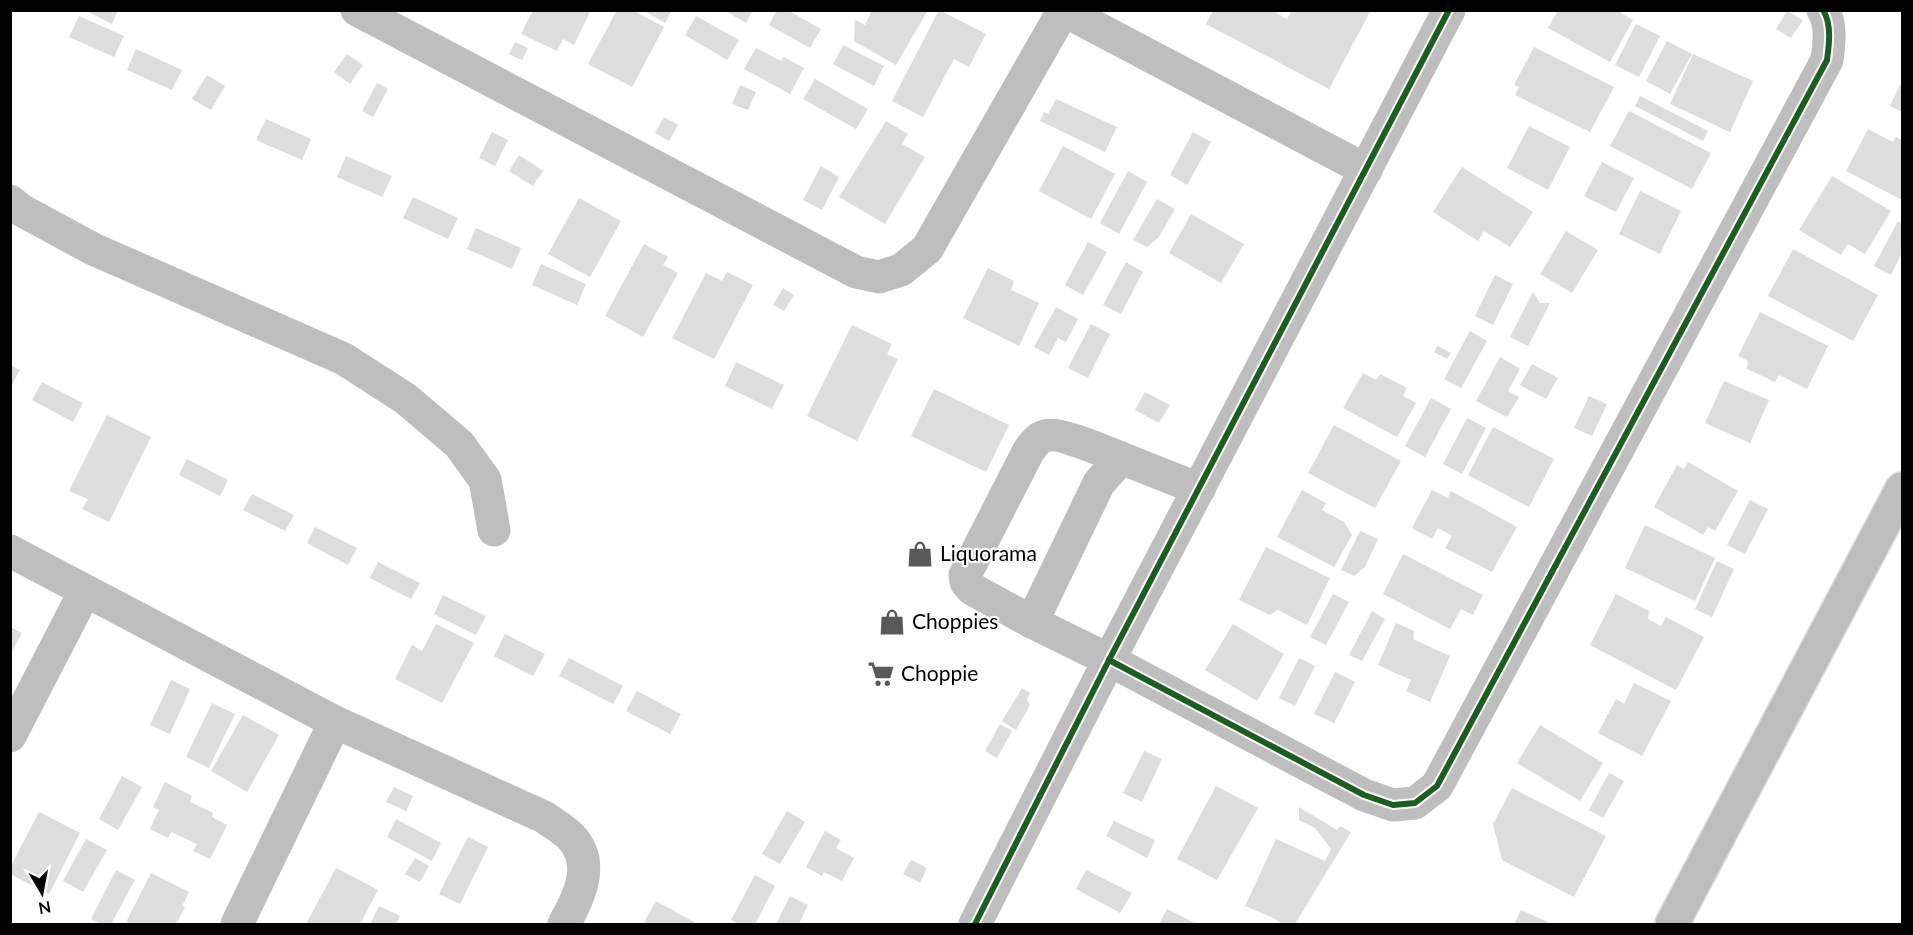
<svg xmlns="http://www.w3.org/2000/svg" width="1913" height="935" font-family="Lato,sans-serif">
	<rect width="100%" height="100%" fill="#fff"/>
	<!-- building -->
	<g fill="#ddd">
		<path d="M85,10h33l-6,14z"/>
		<path d="M533,10h58l-17,35 -11,-6 -6,12 -36,-17z"/>
		<path d="M617,10h15l32,17 -32,60 -44,-23z"/>
		<path d="M643,10h29l-7,13z"/>
		<path d="M724,10h29l-7,13z"/>
		<path d="M777,10h10l34,19 -11,19 -41,-23z"/>
		<path d="M872,10h56l-32,55 -42,-24 1,-21 10,5z"/>
		<path d="M939,10l47,24 -17,33 -15,-8 -31,58 -31,-16z"/>
		<path d="M1213,10h58l16,9 5,-9h79l-42,79 -123,-65z"/>
		<path d="M1558,10h58l17,10 -23,42 -62,-34z"/>
		<path d="M1787,11l16,9 -12,18 -15,-9z"/>
		<path d="M79,16l45,20 -10,21 -45,-20z"/>
		<path d="M696,16l43,24 -12,20 -42,-25z"/>
		<path d="M1636,24l24,12 -21,41 -24,-12z"/>
		<path d="M1667,41l25,13 -22,40 -24,-13z"/>
		<path d="M515,42l13,6 -6,12 -13,-6z"/>
		<path d="M843,45l41,21 -10,20 -41,-22z"/>
		<path d="M1534,47l80,40 -24,45 -75,-37 4,-8 -5,-2z"/>
		<path d="M756,48l25,13 3,-4 20,11 -14,26 -46,-25z"/>
		<path d="M136,49l46,21 -10,20 -45,-20z"/>
		<path d="M347,54l16,11 -13,19 -16,-12z"/>
		<path d="M1693,54l60,27 -23,51 -60,-28z"/>
		<path d="M207,75l18,11 -14,24 -19,-11z"/>
		<path d="M815,79l53,30 -12,20 -53,-30z"/>
		<path d="M1902,81v31l-12,-6z"/>
		<path d="M377,83l11,6 -15,28 -11,-6z"/>
		<path d="M740,85l16,7 -8,18 -16,-6z"/>
		<path d="M1640,96l68,35 -5,10 -68,-35z"/>
		<path d="M1056,99l61,28 -12,25 -65,-31 4,-9 4,2z"/>
		<path d="M1629,111l82,42 -19,36 -82,-43z"/>
		<path d="M664,117l14,8 -9,16 -14,-8z"/>
		<path d="M266,119l45,20 -9,21 -46,-20z"/>
		<path d="M886,121l22,13 -6,10 23,13 -40,67 -46,-27z"/>
		<path d="M1529,126l41,21 -22,43 -41,-22z"/>
		<path d="M1868,129l25,13 3,-5 6,3v60l-56,-29z"/>
		<path d="M492,132l16,8 -13,26 -16,-8z"/>
		<path d="M1193,132l18,10 -24,43 -17,-10z"/>
		<path d="M1063,146l52,28 -24,45 -52,-28z"/>
		<path d="M519,155l24,16 -10,15 -24,-15z"/>
		<path d="M346,156l46,20 -10,21 -45,-20z"/>
		<path d="M1602,162l32,16 -18,34 -32,-16z"/>
		<path d="M821,166l18,11 -17,33 -19,-10z"/>
		<path d="M1462,167l71,45 -23,35 -26,-16 -6,10 -45,-29z"/>
		<path d="M1128,171l19,11 -28,52 -19,-11z"/>
		<path d="M1832,176l59,35 -26,43 -17,-10 -7,11 -42,-25z"/>
		<path d="M1640,191l41,20 -21,43 -41,-20z"/>
		<path d="M413,197l45,21 -10,21 -45,-21z"/>
		<path d="M579,198l42,23 -31,56 -42,-23z"/>
		<path d="M1157,199l18,10 -16,28 -12,10 -14,-7z"/>
		<path d="M1191,214l53,30 -23,39 -52,-30z"/>
		<path d="M1898,221l4,3v29l-11,22 -17,-9z"/>
		<path d="M476,228l45,20 -9,21 -45,-20z"/>
		<path d="M1566,231l32,19 -26,43 -32,-19z"/>
		<path d="M1088,242l19,10 -24,43 -18,-10z"/>
		<path d="M644,244l24,13 -5,8 15,8 -35,64 -38,-21z"/>
		<path d="M1793,249l85,46 -25,46 -85,-45z"/>
		<path d="M1126,262l17,10 -22,42 -18,-9z"/>
		<path d="M541,264l45,20 -9,21 -45,-20z"/>
		<path d="M988,268l26,13 -3,9 28,13 -20,43 -56,-28z"/>
		<path d="M727,272l26,13 -39,74 -42,-21 34,-65 16,8z"/>
		<path d="M1495,275l18,9 -20,41 -18,-9z"/>
		<path d="M783,288l11,7 -10,16 -11,-6z"/>
		<path d="M1533,292l7,11h10l-22,43 -18,-9z"/>
		<path d="M1056,307l22,12 -12,23 -8,-4 -9,17 -15,-8z"/>
		<path d="M1760,312l68,34 -21,43 -28,-14 -4,7 -28,-13 1,-8 -10,-5z"/>
		<path d="M1091,324l19,10 -22,44 -20,-10z"/>
		<path d="M852,325l40,19 -5,10 11,5 -41,82 -50,-25z"/>
		<path d="M1470,331l17,10 -26,47 -17,-9z"/>
		<path d="M1438,346l13,7 -4,6 -13,-7z"/>
		<path d="M1500,357l20,12 -12,22 11,6 -12,20 -31,-16z"/>
		<path d="M736,362l48,23 -12,24 -47,-23z"/>
		<path d="M1532,364l26,14 -12,21 -26,-14z"/>
		<path d="M10,365l10,5 -10,19z"/>
		<path d="M1363,373l13,7 4,-6 27,14 -4,8 13,7 -19,34 -54,-29z"/>
		<path d="M1724,381l45,19 -19,43 -45,-20z"/>
		<path d="M42,382l41,21 -10,19 -41,-22z"/>
		<path d="M934,389l75,36 -23,47 -75,-36z"/>
		<path d="M1145,392l25,13 -11,18 -24,-13z"/>
		<path d="M1589,396l18,8 -15,32 -18,-8z"/>
		<path d="M1431,398l20,11 -26,48 -20,-11z"/>
		<path d="M107,415l44,22 -42,85 -27,-13 6,-10 -19,-8z"/>
		<path d="M1467,418l19,10 -24,46 -19,-10z"/>
		<path d="M1334,425l67,36 -26,47 -67,-35z"/>
		<path d="M1493,427l61,32 -25,48 -61,-32z"/>
		<path d="M187,459l41,21 -8,16 -41,-21z"/>
		<path d="M1688,462l50,29 -23,40 -7,-4 -5,8 -49,-28 23,-42 7,4z"/>
		<path d="M1302,490l24,13 -4,7 22,12 8,13 -18,32 -57,-30z"/>
		<path d="M1432,490l16,8 3,-7 66,36 -25,45 -47,-24 7,-12 -14,-8 -6,11 -20,-11z"/>
		<path d="M252,494l42,21 -9,16 -42,-21z"/>
		<path d="M1750,500l18,9 -23,45 -18,-9z"/>
		<path d="M1645,525l70,33 -20,43 -70,-33z"/>
		<path d="M315,527l42,21 -9,17 -41,-22z"/>
		<path d="M1360,531l18,8 -13,28 -11,9 -13,-6z"/>
		<path d="M1266,547l64,31 -23,47 -29,-15 -8,5 -31,-15z"/>
		<path d="M1403,554l80,41 -10,20 -12,-6 -11,20 -67,-35z"/>
		<path d="M1717,561l17,8 -22,48 -17,-8z"/>
		<path d="M378,562l42,21 -9,16 -41,-21z"/>
		<path d="M1333,594l16,8 -23,43 -16,-8z"/>
		<path d="M1616,594l33,17 -1,8 13,7 5,-9 38,20 -28,53 -86,-45z"/>
		<path d="M443,595l43,21 -10,19 -42,-21z"/>
		<path d="M1372,611l13,8 -23,42 -13,-6z"/>
		<path d="M1396,623l18,8 -1,8 37,17 -20,46 -24,-11 5,-11 -33,-15z"/>
		<path d="M436,624l38,19 -32,60 -47,-24 17,-34 10,6z"/>
		<path d="M1233,624l51,30 -27,47 -52,-31z"/>
		<path d="M10,627l12,6 -12,22z"/>
		<path d="M505,634l40,20 -12,22 -39,-20z"/>
		<path d="M569,658l54,28 -10,18 -54,-28z"/>
		<path d="M1299,658l16,8 -20,40 -16,-8z"/>
		<path d="M1335,672l20,10 -21,41 -20,-9z"/>
		<path d="M171,680l19,9 -20,45 -20,-9z"/>
		<path d="M1634,683l37,18 -29,55 -44,-23 18,-34 8,5z"/>
		<path d="M1022,688l8,5 -3,7 3,5 -14,25 -14,-9z"/>
		<path d="M637,691l44,23 -11,20 -44,-23z"/>
		<path d="M212,703l23,11 -26,54 -23,-11z"/>
		<path d="M243,715l36,20 -32,57 -36,-21z"/>
		<path d="M1000,724l12,7 -15,27 -12,-7z"/>
		<path d="M1540,725l63,38 -23,38 -63,-38z"/>
		<path d="M1144,751l18,8 -20,43 -19,-9z"/>
		<path d="M1609,773l15,8 -21,37 -14,-8z"/>
		<path d="M122,776l20,11 -24,43 -19,-11z"/>
		<path d="M165,782l27,14 -2,6 23,11 -1,4 15,8 -17,34 -17,-8 4,-7 -26,-12 -3,6 -18,-9 9,-19 -6,-3z"/>
		<path d="M1216,786l42,22 -41,72 -40,-21z"/>
		<path d="M394,787l19,9 -7,15 -20,-9z"/>
		<path d="M1512,788l94,48 -32,61 -72,-37 -9,-36z"/>
		<path d="M1299,807l38,23 3,-4 11,6 -56,92h-12l-12,-7 -26,-11 31,-67 49,22 6,-12 -16,-21 -16,-8z"/>
		<path d="M787,811l18,11 -25,42 -18,-10z"/>
		<path d="M39,812l41,21 -31,61 -39,-20v-6z"/>
		<path d="M396,819l45,24 -9,18 -45,-24z"/>
		<path d="M1114,821l41,19 -8,18 -41,-22z"/>
		<path d="M825,831l16,9 -5,8 18,10 -12,23 -18,-9 -2,4 -16,-9z"/>
		<path d="M468,837l20,10 -28,57 -21,-10z"/>
		<path d="M86,839l21,11 -24,42 -20,-11z"/>
		<path d="M415,858l14,8 -9,16 -15,-8z"/>
		<path d="M911,860l16,8 -7,15 -17,-9z"/>
		<path d="M336,868l42,22 -18,34h-54z"/>
		<path d="M116,870l19,10 -24,44h-10l-10,-5z"/>
		<path d="M1086,870l46,23 -12,20 -44,-24z"/>
		<path d="M151,873l38,19 -7,14 3,1 -9,17h-51z"/>
		<path d="M755,875l20,11 -20,38h-16l-8,-4z"/>
		<path d="M790,896l18,9 -9,19h-23z"/>
		<path d="M656,901l38,21 -1,2h-50z"/>
		<path d="M379,906l21,10 -4,8h-26z"/>
		<path d="M1167,909l30,15h-38z"/>
		<path d="M1521,910l31,14h-38z"/>
	</g>
	<g fill="none" stroke-linecap="round" stroke-linejoin="round">
		<!-- major casing -->
		<g stroke="#dbdbdb" stroke-width="36">
			<path id="major" d="M1672,924l230,-435"/>
		</g>
		<!-- minor -->
		<g stroke="#bebebe" stroke-width="33">
			<path d="M357,10l499,262 23,5 22,-7 26,-21 136,-238"/>
			<path d="M1063,10l303,160"/>
			<path d="M10,201l11,9 72,39 251,110 62,40 53,45 26,36 9,50"/>
			<path d="M1199,489l-78,-31 -22,25 -67,139 77,38 255,135 29,10 22,-2 22,-17 390,-726c2,-15 5,-36 -4,-50"/>
			<path d="M10,551l325,171 209,95c8,6 20,12 27,20 25,26 8,61 -7,87"/>
			<path d="M1032,622l-60,-33 -6,-7 -1,-7 63,-123c5,-7 9,-14 17,-16 14,-5 60,16 76,22"/>
			<path d="M10,736l75,-145"/>
			<path d="M237,924l98,-202"/>
			<path d="M975,924l134,-264 340,-650"/>
		</g>
		<!-- major -->
		<use href="#major" stroke="#bdbdbd" stroke-width="33"/>
		<!-- cycleway casing -->
		<g stroke="#fff" stroke-width="10">
			<g id="cycleway">
				<path d="M1109,660l255,135 29,10 22,-2 22,-17 390,-726c2,-15 5,-36 -4,-50"/>
				<path d="M975,924l134,-264 340,-650"/>
			</g>
		</g>
		<!-- cycleway -->
		<use href="#cycleway" stroke="#1b5e20" stroke-width="6"/>
	</g>
	<!-- icons -->
	<defs>
		<g id="shop-bare" transform="scale(2.07)"><path d="M-5-2.5h2.3a2.7 3.5 0 0 1 5.4 0H5L5.5 6h-11ZM-1.5-2.5h3a1.5 2.3 0 0 0-3 0Z" fill="#595959" stroke="#fff" stroke-width="2.5" paint-order="stroke"/></g>
		<g id="supermarket-bare" transform="scale(2.07)"><path d="M-6-5.5h2.5l.6 2H6L4.5 2H-2.5L-4.4-4H-6ZM-1.5 3.2a1.3 1.3 0 1 0 .1 0ZM3 3.2a1.3 1.3 0 1 0 .1 0Z" fill="#595959" stroke="#fff" stroke-width="2.5" paint-order="stroke"/></g>
	</defs>
	<g fill-rule="evenodd">
		<use href="#shop-bare" x="920" y="554"/>
		<use href="#shop-bare" x="892" y="622"/>
		<use href="#supermarket-bare" x="881" y="674"/>
	</g>
	<g text-anchor="middle" stroke-width="4.5" stroke-linejoin="round" paint-order="stroke">
		<!-- poi labels -->
		<g font-size="21" fill="#000" stroke="#fff" text-anchor="start">
			<text x="940" y="561">Liquorama</text>
			<text x="912" y="629">Choppies</text>
			<text x="901" y="681">Choppie</text>
		</g>
	</g>
	<!-- border -->
	<rect width="1913" height="935" fill="none" stroke="#000000" stroke-width="24"/>
	<!-- north arrow -->
	<g transform="translate(42 893) rotate(170)" stroke="#ffffff" stroke-width="4.5" paint-order="stroke">
	<path d="M0-4.5L10 22L0 15L-10 22Z" fill="#000000"/>
	<text y="-9" font-size="16" font-weight="bold" text-anchor="middle" fill="#000000">N</text>
	</g>
</svg>
